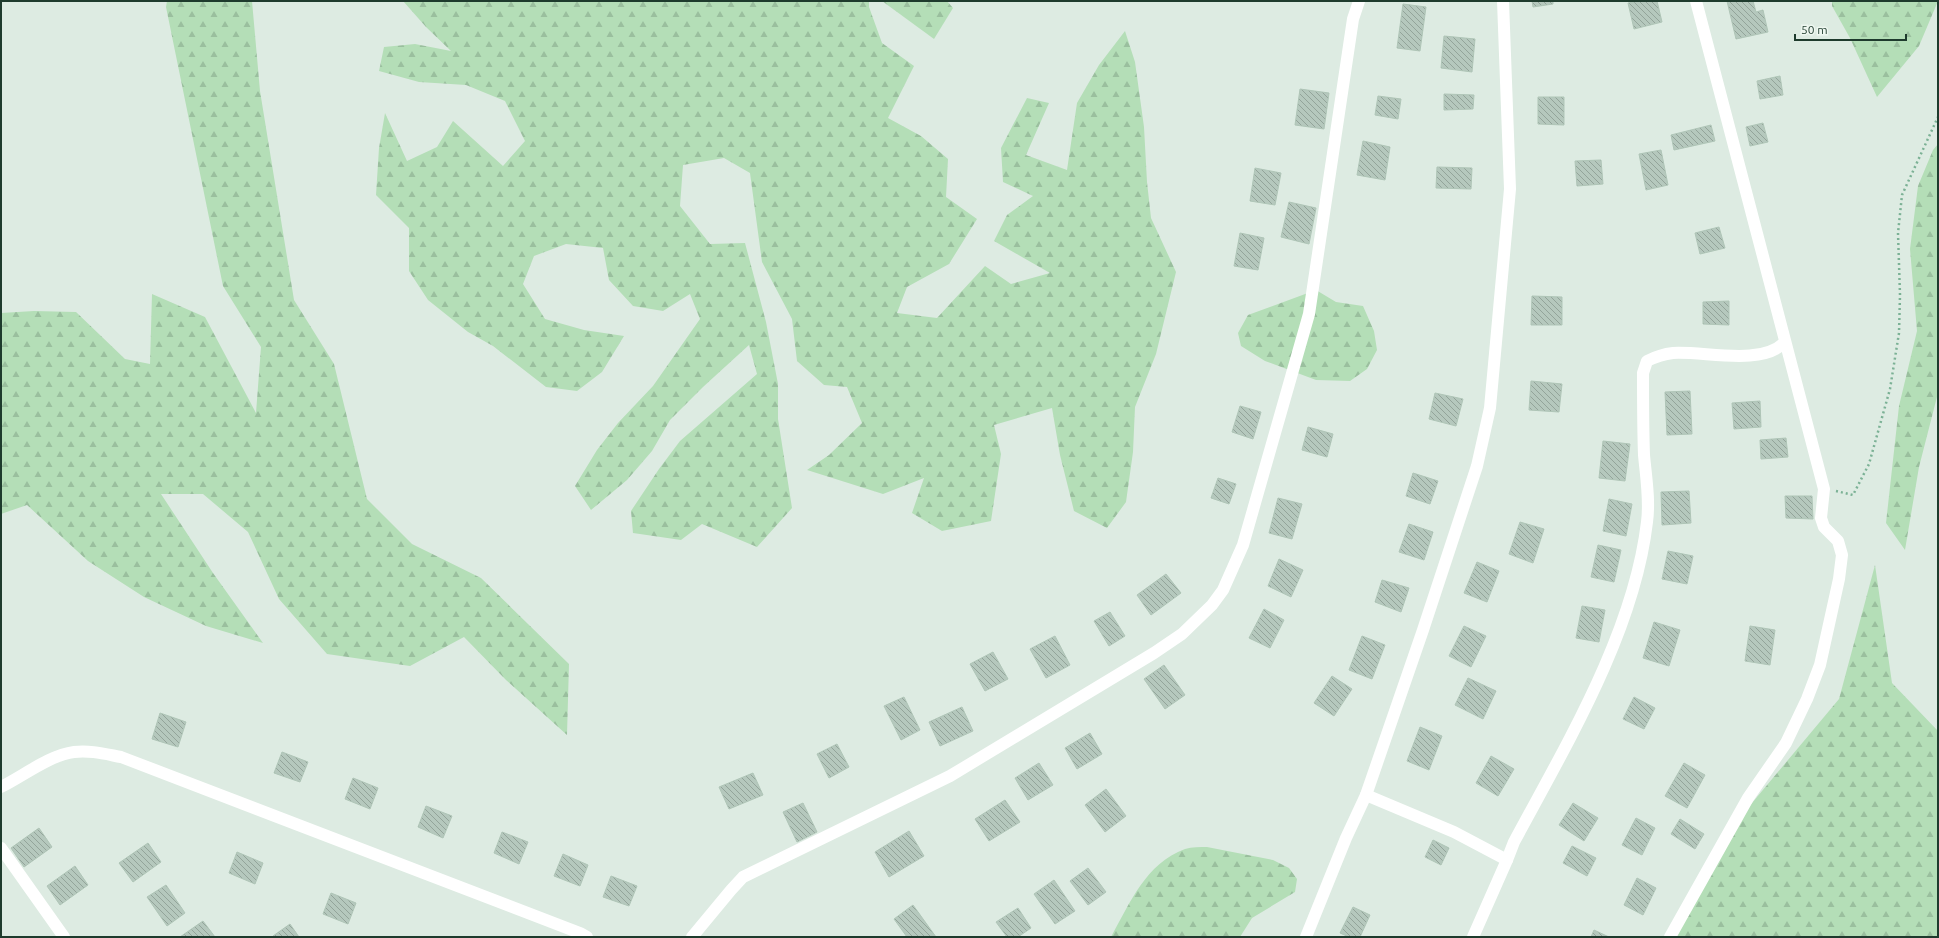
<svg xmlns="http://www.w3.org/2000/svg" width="1939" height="938" font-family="Ubuntu,sans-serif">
	<defs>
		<pattern id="forest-firs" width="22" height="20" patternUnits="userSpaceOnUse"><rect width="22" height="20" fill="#b4deb7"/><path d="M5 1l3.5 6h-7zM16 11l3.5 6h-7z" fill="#9abf9e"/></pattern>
		<pattern id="building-back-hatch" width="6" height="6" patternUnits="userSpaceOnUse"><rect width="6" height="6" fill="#b5c8bd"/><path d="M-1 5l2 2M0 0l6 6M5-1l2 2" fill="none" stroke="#93a49a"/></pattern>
	</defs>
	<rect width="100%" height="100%" fill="#ddebe2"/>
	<!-- forest -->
	<g fill="url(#forest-firs)">
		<path d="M167,1h85l8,90 34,209 40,64 33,135 45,45 69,34 88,86 -2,71 -61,-55 -42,-43 -54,29 -83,-12 -48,-55 -31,-67 -45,-38h-42l52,79 50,70 -57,-17 -62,-29 -56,-36 -61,-56 -26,9v-201l33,-2 42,1 49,47 25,5 2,-70 53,23 51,96 5,-66 -38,-61 -57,-279z"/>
		<path d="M403,1h466v6l13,36 32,23 -26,52 33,18 27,23 -2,38 31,22 -28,45 -42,23 -10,26 40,5 48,-52 26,18 39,-11 -56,-32 13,-26 26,-19 -30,-14 -2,-34 26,-50 22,5 -23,52 41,15 10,-67 22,-38 26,-34 10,31 9,65 3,55 4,36 25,54 -20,82 -21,53 -2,45 -7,50 -19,26 -33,-17 -14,-56 -8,-47 -58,17 7,29 -10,67 -49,10 -30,-18 12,-35 -41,16 -76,-24 22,-15 33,-32 -15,-36 -23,-2 -27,-24 -5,-42 -30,-57 -12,-89 -26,-15 -41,7 -3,41 30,38 35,-1 21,79 12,62v35l14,89 -35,39 -55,-23 -21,16 -48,-7 -2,-22 28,-42 21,-28 77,-67 -8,-29 -46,42 -33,33 -18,31 -25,29 -36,30 -16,-24 22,-36 21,-27 35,-37 47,-67 -10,-25 -27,17 -30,-5 -24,-26 -6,-32 -37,-4 -32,12 -11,28 22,35 39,11 40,6 -22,36 -25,19 -31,-4 -53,-41 -25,-14 -40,-32 -19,-29v-43l-33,-33 3,-47 6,-35 22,48 30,-14 16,-26 50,45 22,-25 -20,-40 -39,-16 -47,-3 -40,-11 5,-24 31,-3 36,7 -25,-24z"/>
		<path d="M882,1h65l6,7 -19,31z"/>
		<path d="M1832,1h106l-19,45 -42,51 -27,-59 -18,-32z"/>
		<path d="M1938,144v249l-19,74 -14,83 -19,-27 13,-117 18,-75 -7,-82 8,-63 15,-36z"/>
		<path d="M1316,290l20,12 27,4 11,25 3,19 -10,19 -17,12 -34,-1 -51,-19 -24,-15 -3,-13 10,-18z"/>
		<path d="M1875,565l17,118 46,48v206h-263l62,-116 102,-122z"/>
		<path d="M1207,847l66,13 16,8 8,11 -2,13 -43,26 -12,19h-129c19,-34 35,-74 74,-88 7,-2 15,-2 22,-2z"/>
	</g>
	<!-- building -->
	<g fill="url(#building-back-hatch)" stroke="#afc5b7">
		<path d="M1532,1h21v3l-20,3z"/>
		<path d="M1639,1h18l5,21 -28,7 -6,-26z"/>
		<path d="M1727,1h26l3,11 7,-2 5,22 -32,7z"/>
		<path d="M1403,4l23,3 -6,44 -23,-3z"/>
		<path d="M1444,36l31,3 -3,33 -31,-4z"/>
		<path d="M1780,76l3,19 -23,4 -3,-18z"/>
		<path d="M1300,89l29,4 -5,36 -29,-4z"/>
		<path d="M1444,94l30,1 -1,14 -29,1z"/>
		<path d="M1378,96l23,3 -3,20 -23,-4z"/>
		<path d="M1538,97h26v28l-26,-1z"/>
		<path d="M1763,123l5,19 -18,4 -4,-19z"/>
		<path d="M1711,125l4,16 -41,9 -3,-15z"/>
		<path d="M1363,141l27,6 -5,33 -28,-5z"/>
		<path d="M1661,150l7,35 -22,5 -7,-36z"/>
		<path d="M1601,160l2,24 -26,2 -2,-25z"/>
		<path d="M1437,167l35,1 -1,21 -35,-1z"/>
		<path d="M1255,168l26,5 -6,32 -25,-4z"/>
		<path d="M1289,202l27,6 -7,36 -28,-7z"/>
		<path d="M1719,227l6,21 -25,6 -5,-21z"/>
		<path d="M1240,233l24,5 -6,32 -24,-4z"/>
		<path d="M1532,296l30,1v28h-31z"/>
		<path d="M1729,301v24l-26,-1v-22z"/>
		<path d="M1531,381l31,3 -3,28 -30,-2z"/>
		<path d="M1690,391l2,43 -25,1 -2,-43z"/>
		<path d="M1435,393l28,6 -7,27 -27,-7z"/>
		<path d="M1760,401l1,26 -27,2 -2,-26z"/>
		<path d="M1240,406l21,6 -8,27 -21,-7z"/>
		<path d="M1308,427l25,7 -6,23 -25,-7z"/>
		<path d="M1786,438l2,19 -27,2 -1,-19z"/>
		<path d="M1603,441l27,3 -5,37 -26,-3z"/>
		<path d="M1413,473l25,8 -8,23 -24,-8z"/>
		<path d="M1218,478l18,6 -7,20 -18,-6z"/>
		<path d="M1689,491l2,32 -29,2 -1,-33z"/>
		<path d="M1785,496h27l1,23 -27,-1z"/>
		<path d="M1278,498l24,6 -10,35 -23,-6z"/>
		<path d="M1609,499l23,5 -6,32 -23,-5z"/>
		<path d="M1520,522l24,7 -11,34 -24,-9z"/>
		<path d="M1409,524l24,8 -9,28 -25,-8z"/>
		<path d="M1598,545l23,5 -7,32 -23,-5z"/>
		<path d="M1668,551l25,5 -6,28 -25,-5z"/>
		<path d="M1279,559l24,11 -12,27 -23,-11z"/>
		<path d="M1477,562l22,9 -12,31 -23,-9z"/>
		<path d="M1166,574l15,19 -30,22 -14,-20z"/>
		<path d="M1382,580l27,8 -8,24 -26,-10z"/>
		<path d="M1582,606l23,4 -6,32 -23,-4z"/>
		<path d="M1264,609l20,11 -14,28 -21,-10z"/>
		<path d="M1110,612l15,24 -16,10 -15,-25z"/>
		<path d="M1654,622l26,8 -11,36 -26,-8z"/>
		<path d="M1464,626l22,10 -15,31 -22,-11z"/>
		<path d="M1750,626l25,4 -5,35 -25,-4z"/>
		<path d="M1055,636l15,29 -24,13 -16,-29z"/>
		<path d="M1362,636l23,9 -13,34 -23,-9z"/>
		<path d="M993,652l15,27 -23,12 -15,-27z"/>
		<path d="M1164,665l21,30 -20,14 -21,-30z"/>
		<path d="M1332,676l20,13 -18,27 -20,-13z"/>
		<path d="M1468,678l28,13 -13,28 -28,-14z"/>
		<path d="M904,697l16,33 -19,10 -17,-34z"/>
		<path d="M1634,697l21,11 -11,21 -21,-10z"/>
		<path d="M962,707l11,24 -33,15 -11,-24z"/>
		<path d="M160,713l26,9 -8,25 -26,-8z"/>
		<path d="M1420,727l22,9 -13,34 -22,-9z"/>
		<path d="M1090,733l12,21 -25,15 -12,-21z"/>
		<path d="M837,744l12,23 -20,11 -12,-24z"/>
		<path d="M282,752l26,10 -8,20 -26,-9z"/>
		<path d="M1491,756l23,13 -16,27 -22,-13z"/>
		<path d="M1039,763l14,22 -25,15 -13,-22z"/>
		<path d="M1684,763l21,12 -18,33 -22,-12z"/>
		<path d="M753,773l10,22 -34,14 -10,-22z"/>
		<path d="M353,778l25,10 -8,21 -25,-10z"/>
		<path d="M1106,789l20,27 -21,16 -20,-27z"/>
		<path d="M1005,800l15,22 -31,19 -14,-22z"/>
		<path d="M803,803l14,29 -20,10 -14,-30z"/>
		<path d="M1573,803l25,15 -14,23 -25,-16z"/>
		<path d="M426,806l26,10 -9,22 -25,-11z"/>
		<path d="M1636,818l19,10 -13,27 -20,-10z"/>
		<path d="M1680,819l24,15 -9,15 -24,-15z"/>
		<path d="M39,828l13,19 -28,20 -13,-19z"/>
		<path d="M909,831l15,25 -35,21 -14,-25z"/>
		<path d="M502,832l26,10 -9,22 -25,-11z"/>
		<path d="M1433,840l16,8 -8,17 -16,-8z"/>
		<path d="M148,843l13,19 -28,20 -14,-19z"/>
		<path d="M1572,846l24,12 -9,18 -24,-13z"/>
		<path d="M237,852l26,11 -8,21 -26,-11z"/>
		<path d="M563,854l25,11 -8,21 -26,-10z"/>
		<path d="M75,866l13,19 -28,20 -13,-19z"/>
		<path d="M1088,868l18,24 -18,13 -18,-24z"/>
		<path d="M611,876l26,10 -8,20 -26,-9z"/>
		<path d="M1637,878l19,10 -13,27 -19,-10z"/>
		<path d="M1054,880l21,31 -20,13 -21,-30z"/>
		<path d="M166,885l19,28 -18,13 -20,-29z"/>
		<path d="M331,893l25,10 -8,21 -25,-10z"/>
		<path d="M913,905l23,32h-29l-13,-18z"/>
		<path d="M1353,907l17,8 -10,22h-11l-9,-4z"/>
		<path d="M1018,908l13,20 -13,9h-11l-11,-15z"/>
		<path d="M203,921l12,16h-35z"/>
		<path d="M290,924l9,13h-26v-1z"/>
		<path d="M1594,930l15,7h-18z"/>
	</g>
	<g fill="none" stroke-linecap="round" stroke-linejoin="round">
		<!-- path -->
		<path stroke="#7bb195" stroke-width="2.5" stroke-dasharray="2 3" stroke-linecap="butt" d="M1836,491l17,4 16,-31 21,-75 9,-56 1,-38 -2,-62 4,-38 36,-78"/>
		<!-- minor -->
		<g stroke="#fff" stroke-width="12">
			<path d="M1,787c22,-11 49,-32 73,-35 16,-2 31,2 47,5l459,176 7,4"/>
			<path d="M1366,795l88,37 53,28"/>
			<path d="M1,848l63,89"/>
			<path d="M692,937l39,-47 12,-13 207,-101 204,-123 28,-19 30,-29 11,-15 20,-45 66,-231 44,-295 6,-18"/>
			<path d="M1306,937l40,-99 20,-43 57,-165 54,-164 13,-58 20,-219 -7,-188"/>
			<path d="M1473,937l34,-77 7,-18c52,-97 120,-209 133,-320 3,-22 -1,-45 -3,-67 -1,-27 -1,-54 -1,-82l4,-12c8,-4 17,-7 26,-8 32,-2 87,13 111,-10"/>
			<path d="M1670,937l78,-139 38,-55 21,-44 13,-34 19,-86 3,-24 -4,-14 -14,-14 -3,-9 3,-29 -128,-488"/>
		</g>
	</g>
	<!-- border -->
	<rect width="1939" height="938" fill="none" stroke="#1e3b2d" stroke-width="4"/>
	<!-- scale -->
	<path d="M1795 34v6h111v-6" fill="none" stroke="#1e3b2d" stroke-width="2"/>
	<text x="1801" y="34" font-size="12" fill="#1e3b2d" stroke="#eef7f0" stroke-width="3" paint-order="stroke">50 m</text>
</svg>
